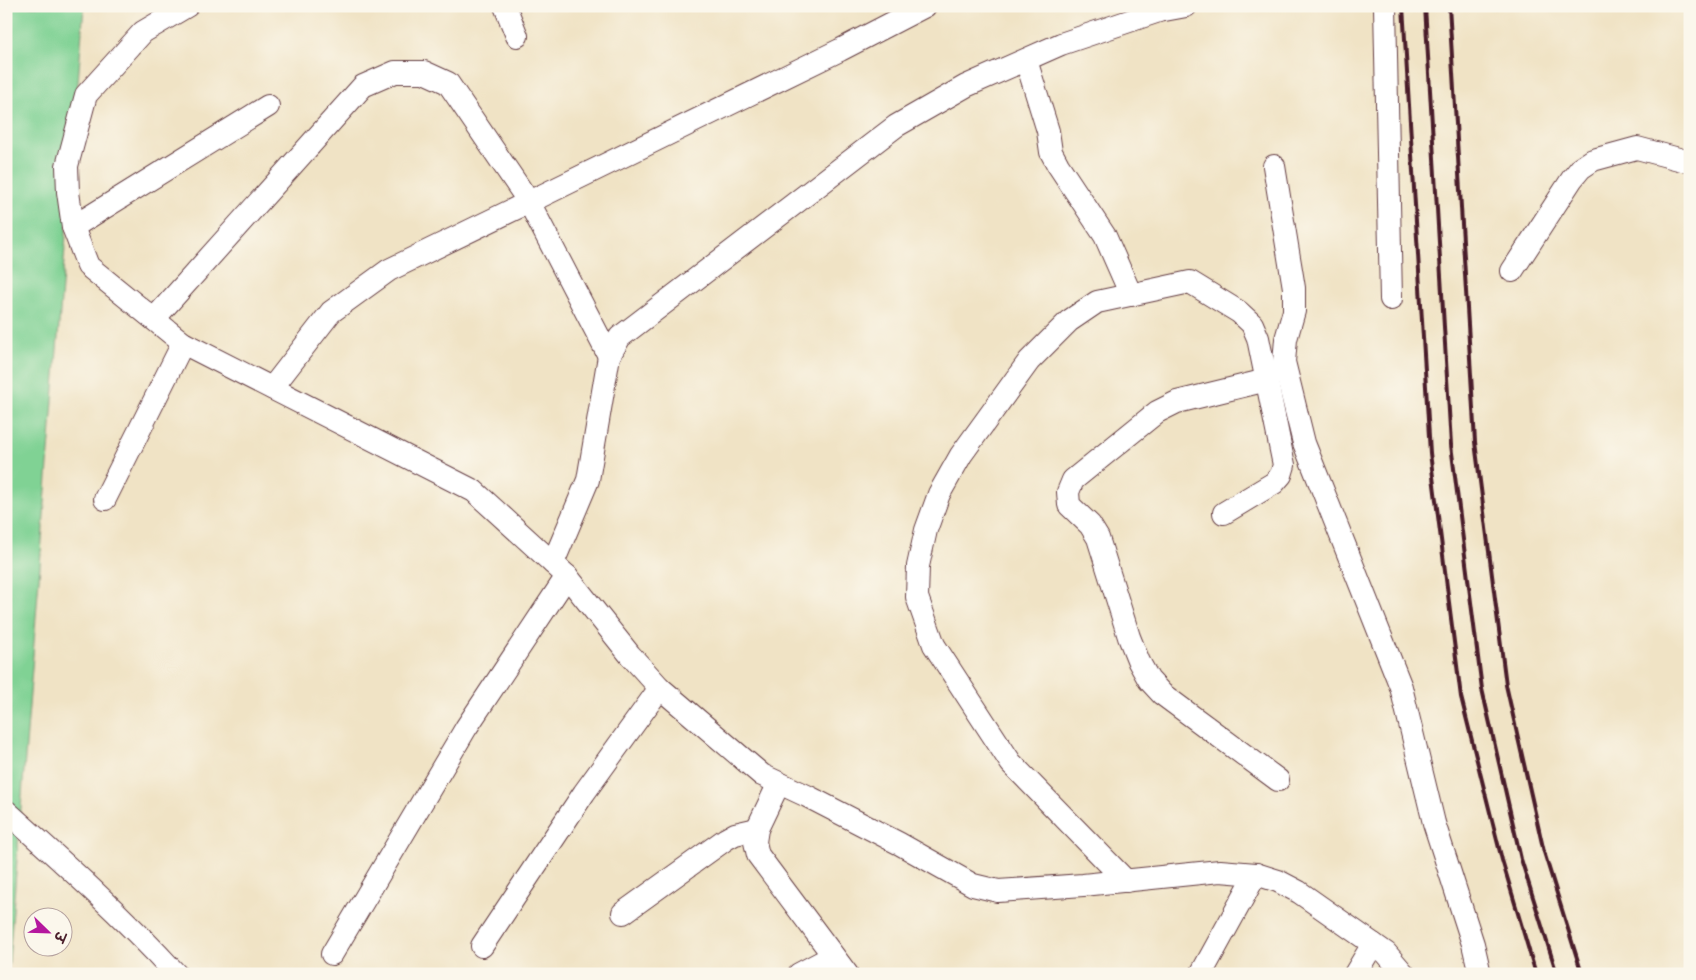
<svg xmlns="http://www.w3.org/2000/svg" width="1696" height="980" font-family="'Indie Flower','Playpen Sans Deva',sans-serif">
	<rect width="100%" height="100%" fill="#fbf7ec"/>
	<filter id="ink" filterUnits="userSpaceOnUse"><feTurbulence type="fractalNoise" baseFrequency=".02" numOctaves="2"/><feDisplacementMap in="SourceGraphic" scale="10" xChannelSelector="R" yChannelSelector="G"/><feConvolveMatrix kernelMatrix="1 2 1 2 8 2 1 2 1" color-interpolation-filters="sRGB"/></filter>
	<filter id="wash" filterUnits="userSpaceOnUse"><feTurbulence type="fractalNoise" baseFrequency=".0096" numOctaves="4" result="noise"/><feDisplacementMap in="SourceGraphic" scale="20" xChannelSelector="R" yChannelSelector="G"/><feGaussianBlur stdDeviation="1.12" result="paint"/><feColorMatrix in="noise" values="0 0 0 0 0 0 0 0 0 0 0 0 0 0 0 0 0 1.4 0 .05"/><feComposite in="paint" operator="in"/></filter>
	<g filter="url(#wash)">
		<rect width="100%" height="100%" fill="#f0e3c5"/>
		<!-- green -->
		<path fill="#80d294" stroke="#657860" d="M6,6h78l-76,968h-2z"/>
	</g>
	<g filter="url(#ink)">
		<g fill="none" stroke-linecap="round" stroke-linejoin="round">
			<!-- street casing -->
			<g stroke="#633c42" stroke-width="24">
				<g id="street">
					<path d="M187,6l-44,26 -57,63 -19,71 1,26 5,35 15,39 95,77 291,148 93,85 63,79 30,33 102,87 45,21 93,48 73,41 25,6 85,-6 137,-14 36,3 22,7 21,11 87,61 18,21"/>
					<path d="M505,6l12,30"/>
					<path d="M1385,6l6,293"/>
					<path d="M1026,60l22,71 3,21 7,13 47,71 26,59"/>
					<path d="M1274,166l20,122v23l-8,28 -2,23 20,81 97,244 33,136 39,121 7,30"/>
					<path d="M73,227l195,-121"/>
					<path d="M1512,271l60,-92 9,-11 12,-8 44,-12 53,14"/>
					<path d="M154,319l209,-233 32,-14h29l24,11 81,119 -140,68 -58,42 -59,76"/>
					<path d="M609,356l-80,-154 311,-152 85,-44"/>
					<path d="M1267,380l-90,22 -20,10 -84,68 -5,12 1,13 21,20 8,13 31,99 10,25 10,18 13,14 116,86"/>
					<path d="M105,499l78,-156"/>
					<path d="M553,563l35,-83 21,-124 11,-19 276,-211 70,-40 95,-42 98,-33 27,-5"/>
					<path d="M779,783l-22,46 -2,13 3,13 89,119"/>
					<path d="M6,811c58,52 117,105 170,163"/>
					<path d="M1126,881l-115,-118 -77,-118 -17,-48 1,-31 8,-36 13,-36 22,-39 68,-94 40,-40 28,-19 93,-20 49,30 13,12 6,14 26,127 -3,10 -7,8 -50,30"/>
					<path d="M623,913l103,-74 9,-5 22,-5"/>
					<path d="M482,946l102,-153 76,-105"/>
					<path d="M332,954l134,-226 101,-152"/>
					<path d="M799,974l34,-18"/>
					<path d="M1201,974l55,-100"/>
					<path d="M1355,974l18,-30"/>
				</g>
			</g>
			<!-- street -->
			<use href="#street" stroke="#fff" stroke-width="22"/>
			<!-- rail -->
			<g stroke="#4a1f2b" stroke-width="4">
				<path d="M1403,6l27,447 31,244 41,163 34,114"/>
				<path d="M1425,6l26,439 31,244 39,170 36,115"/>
				<path d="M1449,6l26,436 31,243 38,167 38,122"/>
			</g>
		</g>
	</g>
	<!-- margin -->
	<rect width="1696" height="980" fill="none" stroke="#fbf7ec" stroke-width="25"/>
	<!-- north arrow -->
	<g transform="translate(48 932) rotate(113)"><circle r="24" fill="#fbf7ec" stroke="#b4a19f"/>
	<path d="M0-4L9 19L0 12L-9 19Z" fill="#b5179e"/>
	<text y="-8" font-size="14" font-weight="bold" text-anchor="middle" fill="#4a1f2b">उ</text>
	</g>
</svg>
